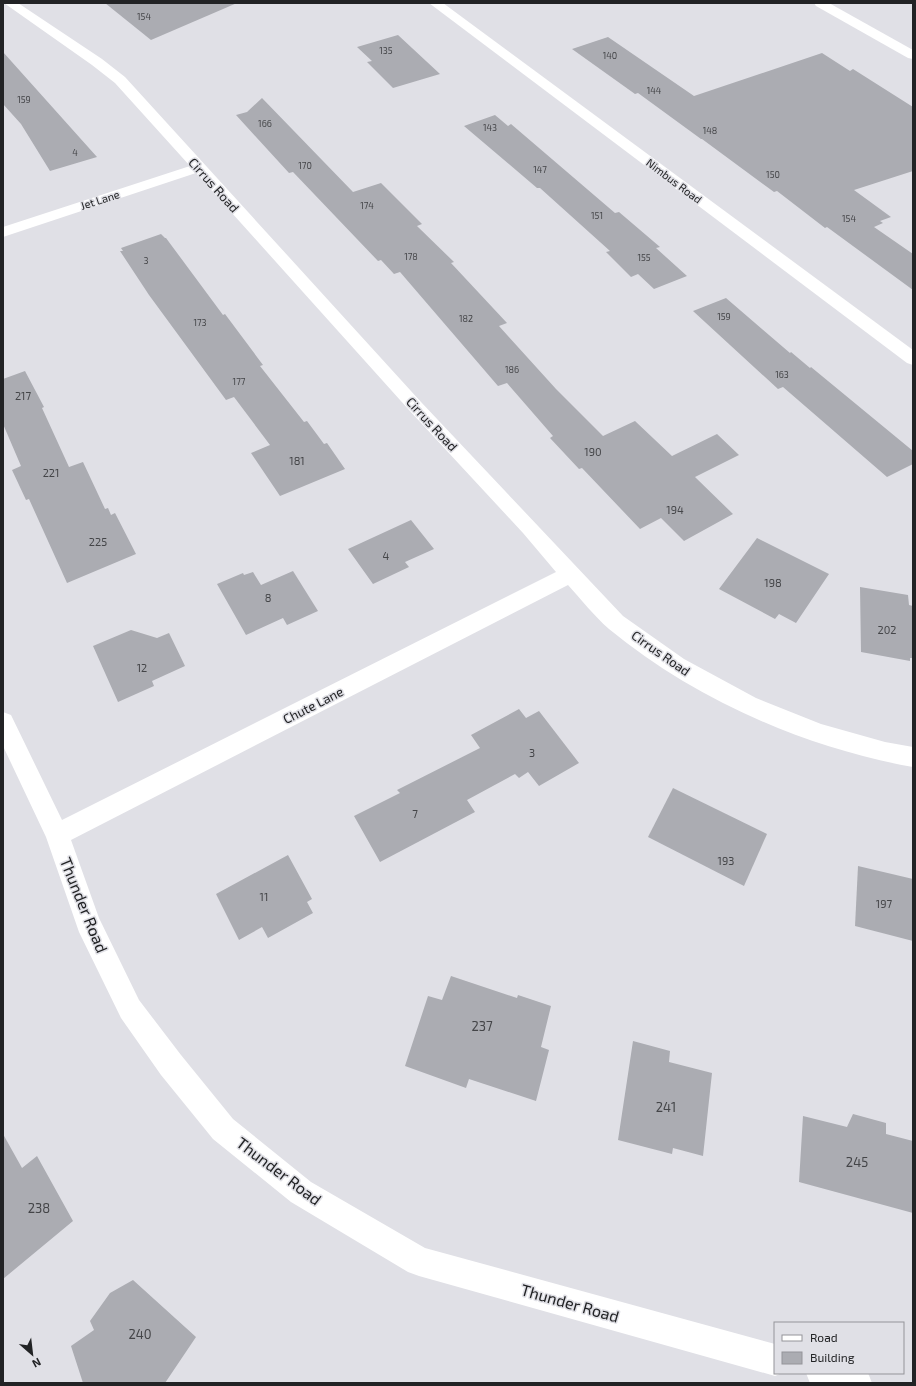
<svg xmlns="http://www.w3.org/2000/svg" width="916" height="1386" font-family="'Exo 2',sans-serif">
	<rect width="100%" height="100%" fill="#e0e0e6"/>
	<!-- building -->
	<g fill="#abacb2">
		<path d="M105,3h132l-86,37z"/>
		<path d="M398,35l42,39 -47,14 -26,-26 5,-1 -15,-14z"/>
		<path d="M608,37l86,59 128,-43 28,18 3,-2 60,38v64l-59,19 37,27 -11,4 3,2 -9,4 39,27v36l-86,-63 -2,1 -48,-37 -3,1 -72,-53h-1l-63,-46 -3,1 -63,-45z"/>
		<path d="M3,52l94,105 -47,14 -29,-47 -18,-20z"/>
		<path d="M262,98l91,94 28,-9 41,41 -5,2 37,36 -3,1 56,60 -8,3 57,63 47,47 32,-15 37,35 45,-22 22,21 -44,22 38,37 -49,27 -23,-23 -21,11 -58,-61 -3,1 -29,-31 3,-2 -46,-53 -9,3 -98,-114 -6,2 -13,-14 -3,1 -85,-89 -4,1 -53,-58 11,-3z"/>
		<path d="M495,115l13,11 3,-2 104,89 4,-1 41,35 -4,1 31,28 -33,13 -16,-15 -7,3 -25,-25 4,-1 -70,-63h-3l-73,-62z"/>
		<path d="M161,234l4,4h1l57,77 2,-1 38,51 -3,1 44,56 3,-1 17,23 3,-1 18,26 -65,27 -29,-43 19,-8 -36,-48 -8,3 -77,-105 -29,-44h3l-2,-3z"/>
		<path d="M726,298l64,55 1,-1 19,16 1,-1 102,84v13l-26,13 -104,-90 -5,2 -85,-78z"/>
		<path d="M25,371l19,36 -2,1 27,59 14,-5 22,47 3,-1 3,7 4,-2 21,41 -69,29 -38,-84 -3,1 -14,-30 9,-4 -18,-42v-45z"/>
		<path d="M411,520l23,29 -29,13 4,5 -36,17 -25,-35z"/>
		<path d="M757,538l72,36 -33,49 -17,-9 -4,5 -56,-30z"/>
		<path d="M293,571l25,40 -31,14 -4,-7 -37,17 -29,-51 26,-11 1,2 9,-3 8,13z"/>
		<path d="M860,587l48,8 1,10 4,1v52h-3v3l-49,-9z"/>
		<path d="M131,630l26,8 12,-5 16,33 -33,15 2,5 -36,16 -25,-56z"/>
		<path d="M519,709l7,9 13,-7 40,52 -40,23 -11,-14 -9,6 -4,-4 -48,26 8,12 -95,50 -26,-46 46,-23 -3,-3 83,-42 -9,-13z"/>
		<path d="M673,788l94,46 -23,52 -96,-49z"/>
		<path d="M288,855l24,44 -5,3 6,11 -45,25 -6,-11 -23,13 -23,-46z"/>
		<path d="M858,866l55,13v62l-58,-15z"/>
		<path d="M451,976l66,22 1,-3 33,11 -10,41 8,3 -13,51 -67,-22 -3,9 -61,-22 23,-70 14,4z"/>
		<path d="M633,1041l37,10 -1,11 43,11 -9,83 -30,-8 -1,6 -54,-14z"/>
		<path d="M853,1114l33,9v11l27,7v72l-114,-31 4,-66 44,11z"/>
		<path d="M3,1134l19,34 15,-12 36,65 -70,58z"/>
		<path d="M133,1280l63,57 -31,46h-82l-12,-37 23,-16 -4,-9 20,-28z"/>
	</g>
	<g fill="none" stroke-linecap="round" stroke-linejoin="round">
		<!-- minor -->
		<g fill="#fff" fill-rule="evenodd">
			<path d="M4,3h14l84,56 23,18 296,325 202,214 61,43 72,39 65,26 64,18 28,5v20c-108,-19 -219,-68 -304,-138 -15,-13 -28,-30 -41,-44l-497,255 28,78 40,82 42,55 52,64 78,63 114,66 350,96v29h7l-7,3 -356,-100 -11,-4 -117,-70 -78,-63 -52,-64 -40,-57 -42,-86 -33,-95 -43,-91v-34l8,3 51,105 494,-248 -33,-39 -114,-123 -213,-237 -193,64v-10l187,-61 -75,-83 -23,-18z"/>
			<path d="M429,3h14l470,347v15l-6,-2z"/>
			<path d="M814,3h15l84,47v9l-5,-1 -92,-52z"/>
			<path d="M806,1373h62l4,10h-62z"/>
		</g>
	</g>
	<g text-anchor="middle" stroke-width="3" stroke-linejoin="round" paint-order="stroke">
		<!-- far-number labels -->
		<g font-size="9" fill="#444548">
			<text x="144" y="20">154</text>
			<text x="386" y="54">135</text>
			<text x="610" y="59">140</text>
			<text x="654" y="94">144</text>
			<text x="24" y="103">159</text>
			<text x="265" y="127">166</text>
			<text x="490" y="131">143</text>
			<text x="710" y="134">148</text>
			<text x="75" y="156">4</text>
			<text x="305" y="169">170</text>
			<text x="540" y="173">147</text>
			<text x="773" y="178">150</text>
			<text x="367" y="209">174</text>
			<text x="597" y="219">151</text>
			<text x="849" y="222">154</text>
			<text x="411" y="260">178</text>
			<text x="644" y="261">155</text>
			<text x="146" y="264">3</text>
			<text x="724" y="320">159</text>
			<text x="466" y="322">182</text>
			<text x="200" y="326">173</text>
			<text x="512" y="373">186</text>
			<text x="782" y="378">163</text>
			<text x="239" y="385">177</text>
		</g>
		<!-- far-street labels -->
		<g font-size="11" fill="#222325" stroke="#e0e0e6">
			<text transform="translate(674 181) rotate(37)" y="4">Nimbus Road</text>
			<text transform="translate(100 200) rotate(-18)" y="4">Jet Lane</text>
		</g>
		<!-- number labels -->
		<g font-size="11" fill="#444548">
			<text x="23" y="400">217</text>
			<text x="593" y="456">190</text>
			<text x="297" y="465">181</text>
			<text x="51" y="477">221</text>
			<text x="675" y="514">194</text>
			<text x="98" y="546">225</text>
			<text x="386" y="560">4</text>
			<text x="773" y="587">198</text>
			<text x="268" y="602">8</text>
			<text x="887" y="634">202</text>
			<text x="142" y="672">12</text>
			<text x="532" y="757">3</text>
			<text x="415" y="818">7</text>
			<text x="726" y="865">193</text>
			<text x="264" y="901">11</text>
			<text x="884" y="908">197</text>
		</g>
		<!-- street labels -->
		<g font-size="13" fill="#222325" stroke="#e0e0e6">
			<text transform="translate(214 185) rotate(48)" y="5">Cirrus Road</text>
			<text transform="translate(432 424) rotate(47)" y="5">Cirrus Road</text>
			<text transform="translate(661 653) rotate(35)" y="5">Cirrus Road</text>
			<text transform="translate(313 705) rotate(-27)" y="5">Chute Lane</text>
		</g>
		<!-- near-number labels -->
		<g font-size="13" fill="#444548">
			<text x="482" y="1031">237</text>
			<text x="666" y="1112">241</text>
			<text x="857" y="1167">245</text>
			<text x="39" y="1213">238</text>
			<text x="140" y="1339">240</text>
		</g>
		<!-- near-street labels -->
		<g font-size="16" fill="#222325" stroke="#e0e0e6">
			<text transform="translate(84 905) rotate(68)" y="6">Thunder Road</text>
			<text transform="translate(279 1171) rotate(37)" y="6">Thunder Road</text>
			<text transform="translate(570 1303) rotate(16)" y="6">Thunder Road</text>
		</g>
	</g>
	<!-- border -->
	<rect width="916" height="1386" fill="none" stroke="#222325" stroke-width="8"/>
	<!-- legend -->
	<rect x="774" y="1322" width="130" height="52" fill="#e0e0e6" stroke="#949499"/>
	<rect x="782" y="1335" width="20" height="6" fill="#ffffff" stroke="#949499"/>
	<text x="810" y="1342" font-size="12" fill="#222325">Road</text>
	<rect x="782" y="1352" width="20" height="12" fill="#abacb2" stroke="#949499"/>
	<text x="810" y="1362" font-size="12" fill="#222325">Building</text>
	<!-- north arrow -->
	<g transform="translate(32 1354) rotate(152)" stroke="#e0e0e6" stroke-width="3" paint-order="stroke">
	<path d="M0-3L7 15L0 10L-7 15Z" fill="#222325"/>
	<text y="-6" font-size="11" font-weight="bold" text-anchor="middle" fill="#222325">N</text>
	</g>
</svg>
